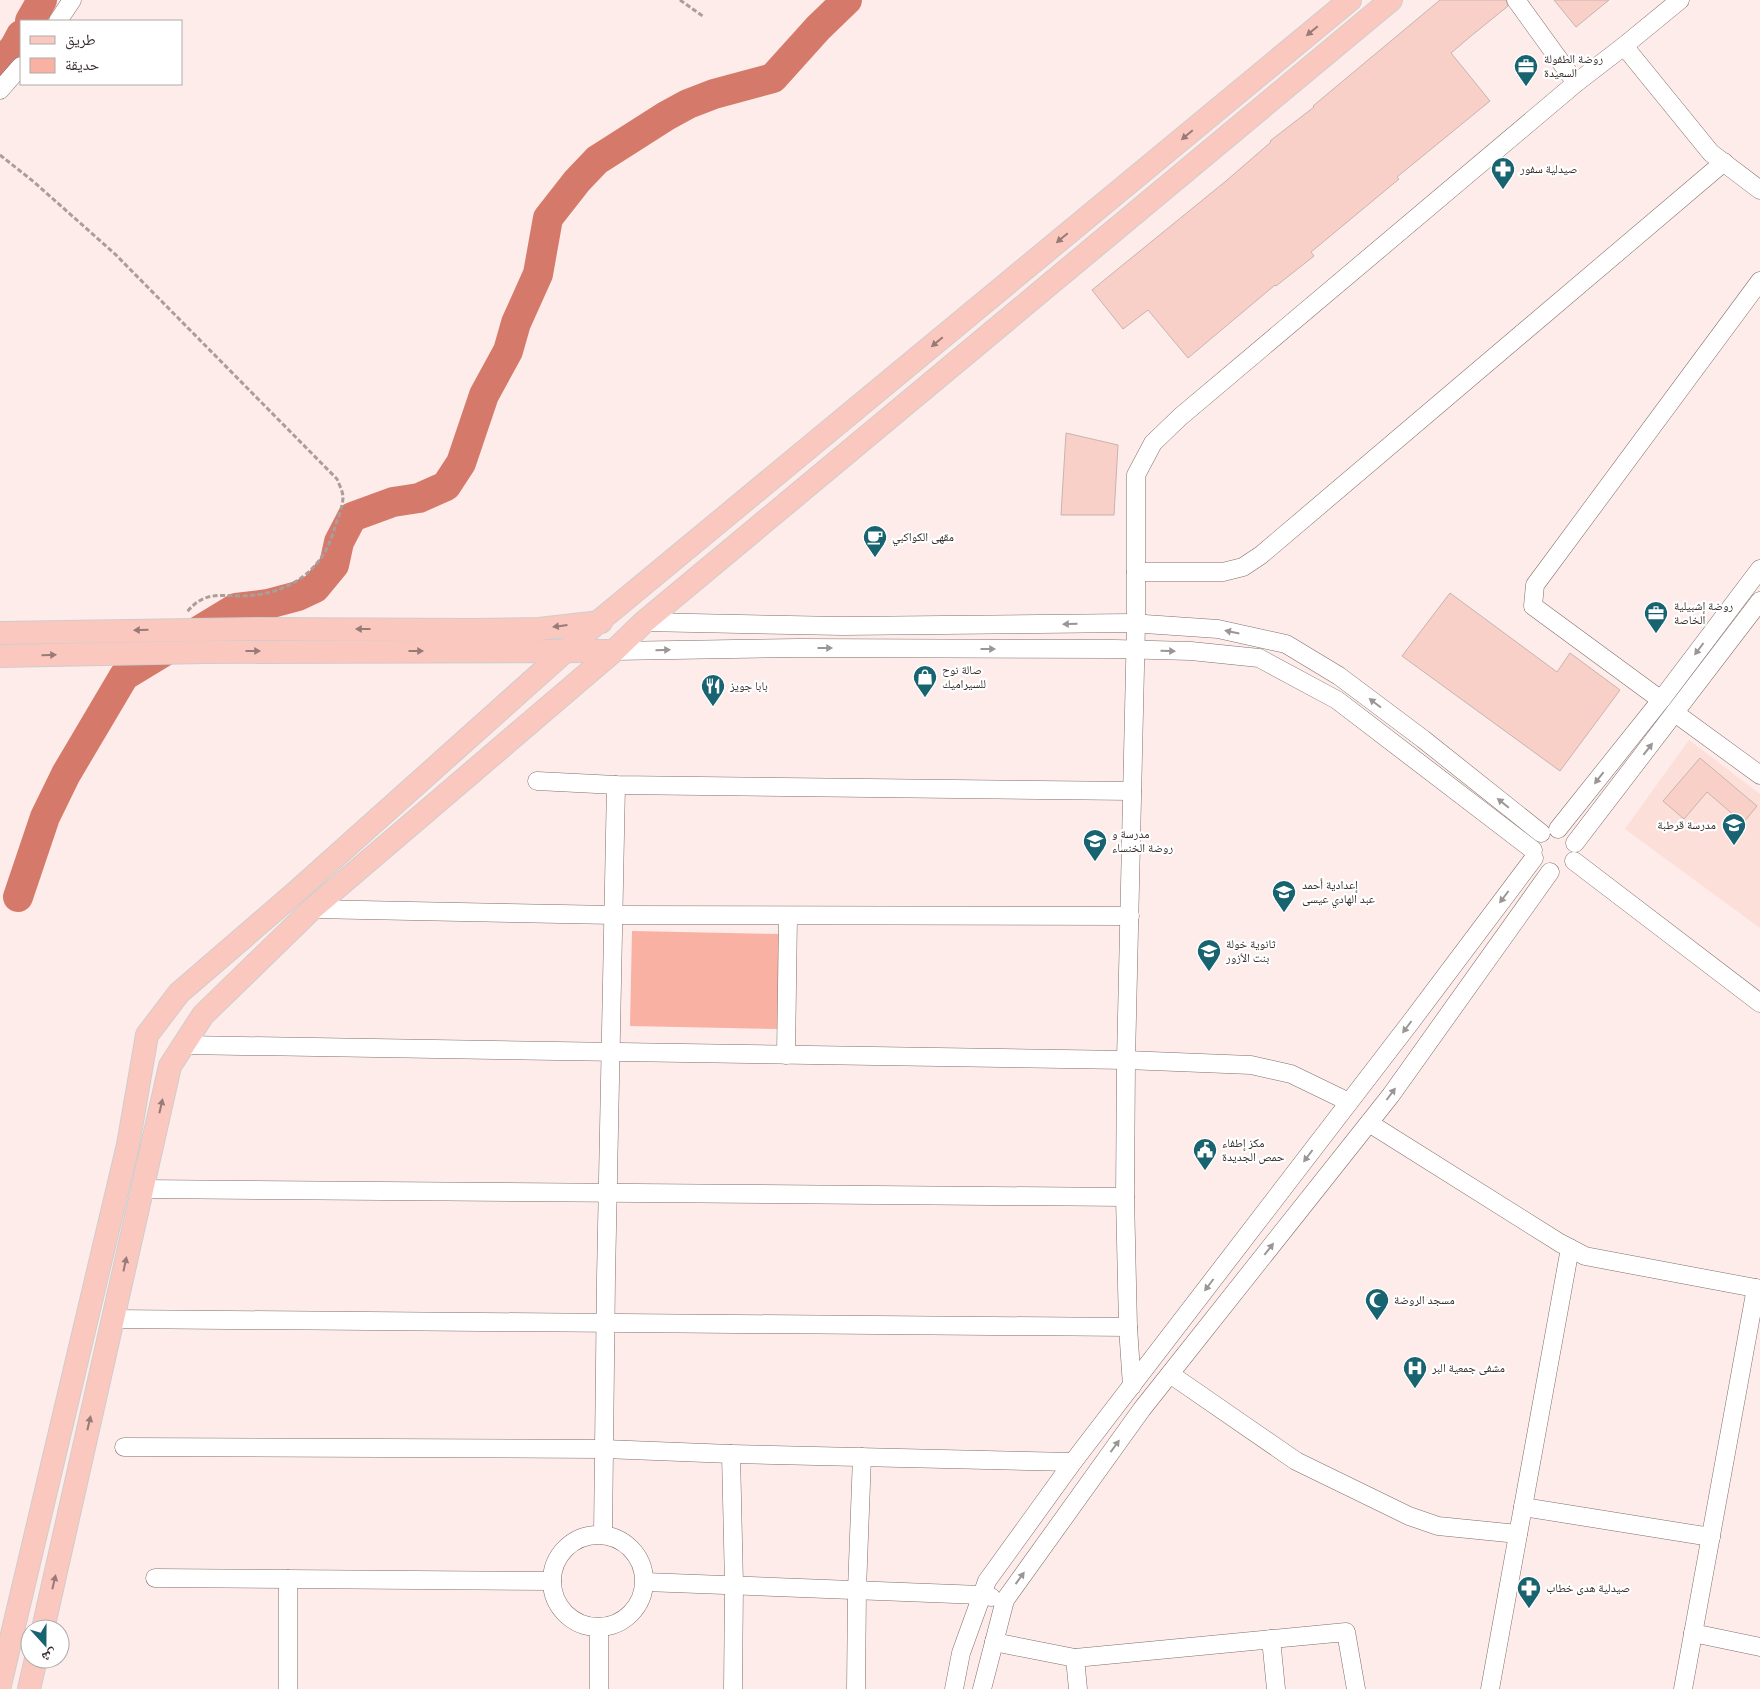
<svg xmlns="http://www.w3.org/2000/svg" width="1760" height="1689" font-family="'IBM Plex Sans','Noto Naskh Arabic',sans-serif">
	<rect width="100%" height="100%" fill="#fdece9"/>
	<!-- built -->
	<path fill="#fddfda" d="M1689,740l71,54v134l-135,-99z"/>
	<!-- green -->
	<path fill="#f9b1a4" d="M632,931l148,3 -2,95 -148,-3z"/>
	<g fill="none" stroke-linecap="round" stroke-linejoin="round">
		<!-- river -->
		<g stroke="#d57a6b" stroke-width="30">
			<path d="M30,21l12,-21"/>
			<path d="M0,63l14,-15 7,-13"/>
			<path d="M18,897l27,-80 21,-43 58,-98 112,-68 32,-4 30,-8 17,-8 19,-23 5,-23 13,-25 41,-15 26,-4 27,-12 15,-23 23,-68 24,-44 8,-28 22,-49 10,-56 29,-37 20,-21 69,-44 22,-12 26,-10 59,-16 45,-50 29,-28"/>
		</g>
	</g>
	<!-- building -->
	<g fill="#f8d0c8" stroke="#c7b3af">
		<path d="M1440,0h66l2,6 -37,30 -20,17 39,48 -93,76 2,2 -88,73 3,4 -38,30 -1,-1 -87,73 -40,-48 -25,19 -31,-39 134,-109 45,-39 -1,-1 44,-34 -1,-1z"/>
		<path d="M1554,0h55l-33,27z"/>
		<path d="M1066,433l52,12 -4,70h-53z"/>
		<path d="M1450,593l107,79 13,-19 50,37 -60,81 -158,-115z"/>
		<path d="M1700,758l57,48 -14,17 -36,-31 -23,27 -21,-18z"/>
	</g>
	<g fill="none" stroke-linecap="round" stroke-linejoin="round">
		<!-- minor casing -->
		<g stroke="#816f6b" stroke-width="19">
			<g id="minor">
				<path d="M1516,0l60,83"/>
				<path d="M58,21l14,-21"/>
				<path d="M1624,46l87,107 49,37"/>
				<path d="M0,90l21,-24"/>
				<path d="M1136,572h87l20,-5 18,-12 463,-393"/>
				<path d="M644,622l198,4 288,-3 88,6 68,15 53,32 84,63 118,94"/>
				<path d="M614,651l184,-3 317,1 76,2 68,7 78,42 196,150"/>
				<path d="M1661,700l-128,-94 2,-21 225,-304"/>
				<path d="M1675,713l85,62"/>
				<path d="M537,781l79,4 516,6"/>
				<path d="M1558,829l103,-129 99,-131"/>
				<path d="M1575,843l185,-242"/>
				<path d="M1574,861l186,142"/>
				<path d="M312,909l302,6 516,1"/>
				<path d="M184,1045l942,15 125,5 40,9 58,28"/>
				<path d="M786,1055l2,-139"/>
				<path d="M1369,1123l191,120 25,13 175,33"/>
				<path d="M142,1189l983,8"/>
				<path d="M113,1319l1015,8"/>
				<path d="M1170,1374l126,87 113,55 29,10 80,8"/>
				<path d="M1132,1386l-4,-59 -3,-130 1,-137 10,-436v-149l17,-32 27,-26 396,-334 48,-37 56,-46"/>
				<path d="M124,1447l480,2 127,5 342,8"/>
				<path d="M731,1454l3,131 -1,104"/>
				<path d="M1523,1507l188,30"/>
				<circle cx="598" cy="1581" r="46"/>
				<path d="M603,1535l3,-257 10,-493"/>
				<path d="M155,1578l397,3"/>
				<path d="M288,1579v110"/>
				<path d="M645,1582l336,13 10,2"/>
				<path d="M1693,1633l67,14"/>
				<path d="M1271,1639l5,50"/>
				<path d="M994,1642l81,16 271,-26 10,57"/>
				<path d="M1075,1658l3,31"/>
				<path d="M599,1689v-61"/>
				<path d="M856,1689l1,-99 5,-133"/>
				<path d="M954,1689l7,-36 26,-72 86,-119 337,-439 124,-165"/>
				<path d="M982,1689l23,-89 137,-191 249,-314 159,-223"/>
				<path d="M1490,1689l80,-441"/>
				<path d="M1683,1689l73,-401"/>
			</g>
		</g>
		<!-- major casing -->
		<g stroke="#cfcdcc" stroke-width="24">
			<g id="major">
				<path d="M0,633l259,-4 216,1 64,-1 62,-7"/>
				<path d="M0,656l205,-4 409,-1"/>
				<path d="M43,1629l127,-563 33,-51 109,-106 302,-258 30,-29 747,-622"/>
				<path d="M0,1685l128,-540 19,-110 32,-42 117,-101 302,-270 752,-622"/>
				<path d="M29,1689l7,-30"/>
			</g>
		</g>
		<!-- path -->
		<g stroke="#aa9d9a" stroke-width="3" stroke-dasharray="5 2.5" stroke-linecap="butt">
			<path d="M680,0l24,17"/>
			<path d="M0,155l34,27 81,72 222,225c2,5 6,13 6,18 0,10 -6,23 -9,33 -12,43 -48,65 -92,66 -22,0 -38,-5 -55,16"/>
		</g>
		<!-- minor -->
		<use href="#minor" stroke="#fff" stroke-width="18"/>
		<!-- major -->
		<use href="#major" stroke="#fbc8c0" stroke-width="22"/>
	</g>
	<!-- one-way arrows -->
	<defs><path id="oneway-solid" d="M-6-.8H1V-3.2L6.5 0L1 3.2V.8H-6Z" transform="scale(1.25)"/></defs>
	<g fill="#987a76">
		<use href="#oneway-solid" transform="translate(1312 31) rotate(140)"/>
		<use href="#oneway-solid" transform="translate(1187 135) rotate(140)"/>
		<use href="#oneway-solid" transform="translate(1062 238) rotate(140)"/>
		<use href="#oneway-solid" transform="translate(937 342) rotate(140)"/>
		<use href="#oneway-solid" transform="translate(560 626) rotate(173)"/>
		<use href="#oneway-solid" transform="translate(363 629) rotate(-180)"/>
		<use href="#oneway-solid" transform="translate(141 630) rotate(179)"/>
		<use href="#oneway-solid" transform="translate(253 651)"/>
		<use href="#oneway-solid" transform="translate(416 651)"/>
		<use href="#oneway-solid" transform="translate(49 655) rotate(-1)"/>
		<use href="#oneway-solid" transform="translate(161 1106) rotate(-77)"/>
		<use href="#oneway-solid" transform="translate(125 1264) rotate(-78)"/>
		<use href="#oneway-solid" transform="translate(89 1423) rotate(-77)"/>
		<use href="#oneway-solid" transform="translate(54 1582) rotate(-77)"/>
	</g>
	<g fill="#9a9695">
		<use href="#oneway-solid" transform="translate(1070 624) rotate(179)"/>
		<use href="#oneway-solid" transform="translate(1232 632) rotate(-168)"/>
		<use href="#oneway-solid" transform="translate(825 648)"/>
		<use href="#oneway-solid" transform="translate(988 649)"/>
		<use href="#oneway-solid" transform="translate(1699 649) rotate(127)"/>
		<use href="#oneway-solid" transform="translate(663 650) rotate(-1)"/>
		<use href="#oneway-solid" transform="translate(1168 651) rotate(2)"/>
		<use href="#oneway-solid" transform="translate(1375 703) rotate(-143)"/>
		<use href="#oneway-solid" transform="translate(1648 749) rotate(-52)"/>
		<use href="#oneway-solid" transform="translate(1599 778) rotate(128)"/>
		<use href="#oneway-solid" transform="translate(1503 803) rotate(-141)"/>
		<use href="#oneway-solid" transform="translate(1504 897) rotate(127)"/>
		<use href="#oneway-solid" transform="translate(1407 1027) rotate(127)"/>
		<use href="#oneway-solid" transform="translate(1391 1094) rotate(-53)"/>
		<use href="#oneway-solid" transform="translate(1308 1156) rotate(127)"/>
		<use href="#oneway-solid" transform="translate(1269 1249) rotate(-52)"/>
		<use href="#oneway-solid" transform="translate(1209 1285) rotate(127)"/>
		<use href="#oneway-solid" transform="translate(1115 1446) rotate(-54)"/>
		<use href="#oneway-solid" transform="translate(1020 1578) rotate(-54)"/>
	</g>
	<!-- icons -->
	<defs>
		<g id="office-pin" transform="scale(1.25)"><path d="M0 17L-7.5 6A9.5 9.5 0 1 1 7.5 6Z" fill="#17636f" stroke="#fff"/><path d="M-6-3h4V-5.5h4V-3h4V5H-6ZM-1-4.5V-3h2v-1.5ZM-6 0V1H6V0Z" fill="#fff"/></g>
		<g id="pharmacy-pin" transform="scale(1.25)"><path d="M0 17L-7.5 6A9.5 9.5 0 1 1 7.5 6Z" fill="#17636f" stroke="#fff"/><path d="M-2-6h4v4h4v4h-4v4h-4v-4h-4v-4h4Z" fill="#fff"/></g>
		<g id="cafe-pin" transform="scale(1.25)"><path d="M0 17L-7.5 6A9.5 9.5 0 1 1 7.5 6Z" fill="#17636f" stroke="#fff"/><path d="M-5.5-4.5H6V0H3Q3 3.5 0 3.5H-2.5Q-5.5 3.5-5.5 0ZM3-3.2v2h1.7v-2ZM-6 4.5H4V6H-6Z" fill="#fff"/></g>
		<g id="shop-pin" transform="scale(1.25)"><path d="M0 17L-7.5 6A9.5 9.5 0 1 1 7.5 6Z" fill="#17636f" stroke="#fff"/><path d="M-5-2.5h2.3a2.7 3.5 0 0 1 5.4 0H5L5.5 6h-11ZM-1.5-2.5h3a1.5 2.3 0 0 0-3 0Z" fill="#fff"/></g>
		<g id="restaurant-pin" transform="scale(1.25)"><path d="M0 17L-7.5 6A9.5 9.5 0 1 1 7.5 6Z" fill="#17636f" stroke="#fff"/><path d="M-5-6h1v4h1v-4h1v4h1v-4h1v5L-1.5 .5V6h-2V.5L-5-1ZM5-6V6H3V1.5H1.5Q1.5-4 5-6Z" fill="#fff"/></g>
		<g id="school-pin" transform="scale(1.25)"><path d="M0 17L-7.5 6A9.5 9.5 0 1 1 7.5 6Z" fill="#17636f" stroke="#fff"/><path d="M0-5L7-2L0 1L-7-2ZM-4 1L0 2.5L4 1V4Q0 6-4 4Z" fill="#fff"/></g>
		<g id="civic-pin" transform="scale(1.25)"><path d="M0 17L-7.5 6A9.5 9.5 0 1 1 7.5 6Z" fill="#17636f" stroke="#fff"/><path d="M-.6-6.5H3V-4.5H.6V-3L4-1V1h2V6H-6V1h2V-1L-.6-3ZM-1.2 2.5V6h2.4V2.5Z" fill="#fff"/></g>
		<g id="mosque-pin" transform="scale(1.25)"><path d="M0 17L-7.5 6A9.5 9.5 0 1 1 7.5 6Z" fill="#17636f" stroke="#fff"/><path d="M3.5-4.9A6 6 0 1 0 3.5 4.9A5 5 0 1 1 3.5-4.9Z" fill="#fff"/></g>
		<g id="hospital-pin" transform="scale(1.25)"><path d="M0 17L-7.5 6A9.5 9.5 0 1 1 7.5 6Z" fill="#17636f" stroke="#fff"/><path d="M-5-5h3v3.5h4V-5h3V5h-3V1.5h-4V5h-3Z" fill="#fff"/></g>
	</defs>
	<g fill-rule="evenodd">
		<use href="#office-pin" x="1526" y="66"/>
		<use href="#pharmacy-pin" x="1503" y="169"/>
		<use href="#cafe-pin" x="875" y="537"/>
		<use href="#office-pin" x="1656" y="613"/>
		<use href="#shop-pin" x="925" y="677"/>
		<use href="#restaurant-pin" x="713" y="686"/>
		<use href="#school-pin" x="1734" y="825"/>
		<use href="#school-pin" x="1095" y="841"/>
		<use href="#school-pin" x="1284" y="892"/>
		<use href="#school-pin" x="1209" y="951"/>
		<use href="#civic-pin" x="1205" y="1150"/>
		<use href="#mosque-pin" x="1377" y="1300"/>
		<use href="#hospital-pin" x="1415" y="1368"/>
		<use href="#pharmacy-pin" x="1529" y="1588"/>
	</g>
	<g text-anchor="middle" stroke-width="4.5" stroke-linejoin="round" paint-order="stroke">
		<!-- poi labels -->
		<g font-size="12" fill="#352d2b" stroke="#fff" text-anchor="start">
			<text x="1544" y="63">روضة الطفولة<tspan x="1544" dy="14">السعيدة</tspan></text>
			<text x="1520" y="173">صيدلية سفور</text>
			<text x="892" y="541">مقهى الكواكبي</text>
			<text x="1674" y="610">روضة إشبيلية<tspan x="1674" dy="14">الخاصة</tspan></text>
			<text x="942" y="674">صالة نوح<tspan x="942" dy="14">للسيراميك</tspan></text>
			<text x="730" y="690">بابا جويز</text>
			<text x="1716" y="829" text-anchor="end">مدرسة قرطبة</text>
			<text x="1112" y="838">مدرسة و<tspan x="1112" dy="14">روضة الخنساء</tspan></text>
			<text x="1302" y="889">إعدادية أحمد<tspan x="1302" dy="14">عبد الهادي عيسى</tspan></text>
			<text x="1226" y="948">ثانوية خولة<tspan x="1226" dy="14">بنت الأزور</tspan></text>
			<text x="1222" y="1147">مكز إطفاء<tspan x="1222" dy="14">حمص الجديدة</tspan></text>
			<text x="1394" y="1304">مسجد الروضة</text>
			<text x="1432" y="1372">مشفى جمعية البر</text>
			<text x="1546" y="1592">صيدلية هدى خطاب</text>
		</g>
	</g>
	<!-- legend -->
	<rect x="20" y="20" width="162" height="65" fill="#ffffff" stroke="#aeabaa"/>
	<rect x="30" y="36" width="25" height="8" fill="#fbc8c0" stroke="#aeabaa"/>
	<text x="65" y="45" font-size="15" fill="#352d2b">طريق</text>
	<rect x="30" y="58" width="25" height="15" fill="#f9b1a4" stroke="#aeabaa"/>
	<text x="65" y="70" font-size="15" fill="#352d2b">حديقة</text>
	<!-- north arrow -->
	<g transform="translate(45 1644) rotate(159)"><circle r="24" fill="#ffffff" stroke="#aeabaa"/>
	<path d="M0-4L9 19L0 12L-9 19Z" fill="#17636f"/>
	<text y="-8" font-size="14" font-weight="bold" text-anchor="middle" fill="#352d2b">ش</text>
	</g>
</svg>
